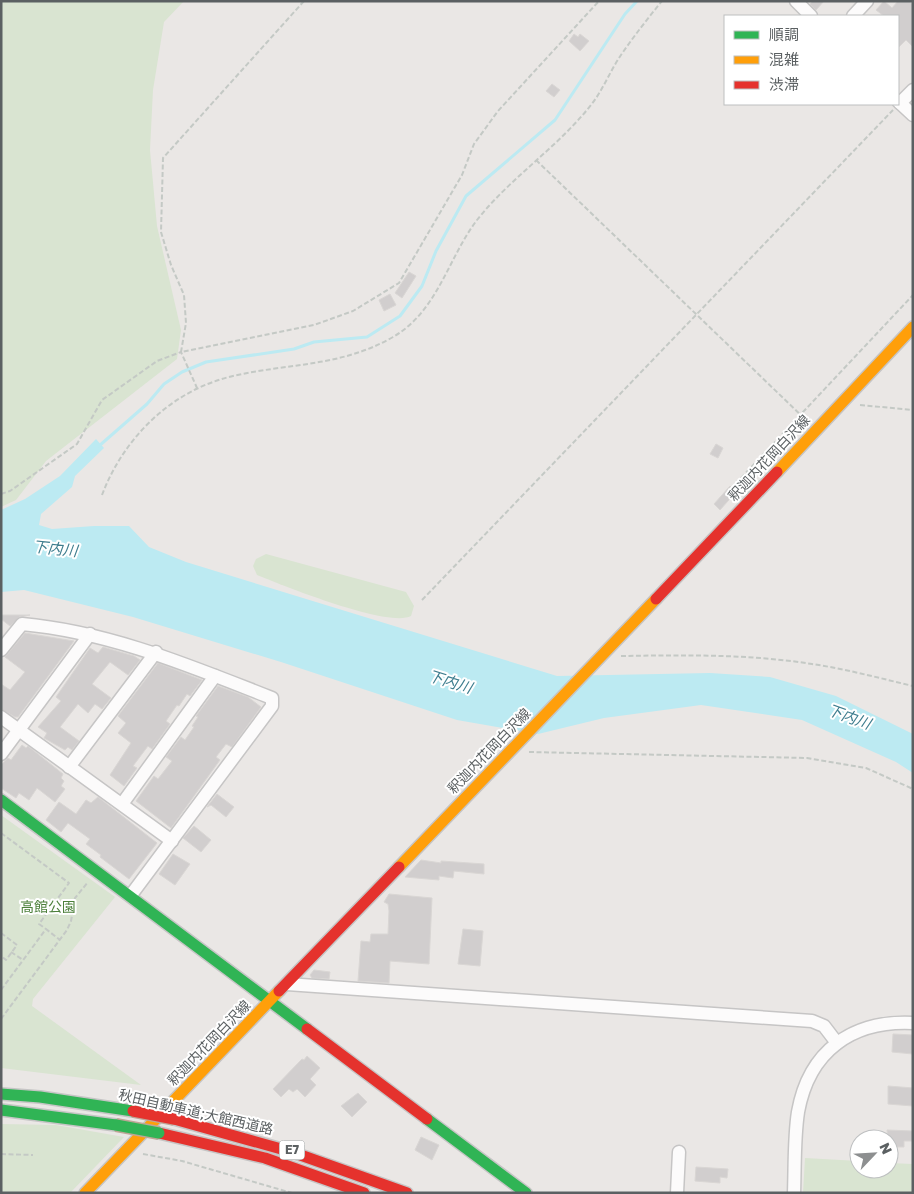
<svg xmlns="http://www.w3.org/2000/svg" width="914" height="1194" font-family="'Golos Text','Noto Sans JP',sans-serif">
	<rect width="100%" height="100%" fill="#eae7e5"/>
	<!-- green -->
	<g fill="#d9e4d1">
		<path d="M1,1h183l-20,21 -11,68 -3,60 7,76 24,104 -4,29 -131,102 -30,39 -15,7z"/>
		<path d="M266,554l140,38 8,14 -3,10c-23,12 -127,-30 -154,-41l-4,-9 3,-7z"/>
		<path d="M1,815l114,82 -82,102 -1,7 109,79 -140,-17z"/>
		<path d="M1,1124l55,1 68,12 -54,56h-69z"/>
		<path d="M805,1158l54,3v8h30v-6l24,1v29h-110z"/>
	</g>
	<!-- water -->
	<path fill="#bceaf2" d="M96,439l8,9 -29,28 -3,11 -31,27 -2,11 13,4 42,-3h35l20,21 37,15 371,114 153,-3 60,4 66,19 77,38v39l-17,-11 -94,-42 -101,-15 -97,13 -66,16 -81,-14 -176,-58 -148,-45 -109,-27 -23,2v-82l24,-11 35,-23z"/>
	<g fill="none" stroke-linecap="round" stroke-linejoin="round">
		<!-- stream -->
		<path stroke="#bceaf2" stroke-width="3" d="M99,446l48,-42 17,-20 18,-12 24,-10 88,-13 20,-7 53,-5 33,-21 22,-30 14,-35 30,-55 89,-76 70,-106 12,-13"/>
	</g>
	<!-- building -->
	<g fill="#d1cece" stroke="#d9d6d4">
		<path d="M813,1h11l-8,9 -6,-6z"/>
		<path d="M884,1l8,7 6,-7h11l4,4v42l-7,-7 -8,8v-32h-14l-8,-6z"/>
		<path d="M574,34l4,3 2,-3 9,7 -9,10 -11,-10z"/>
		<path d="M552,84l8,6 -6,7 -8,-6z"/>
		<path d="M409,272l7,4 -14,22 -7,-5z"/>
		<path d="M390,294l6,11 -12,6 -5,-11z"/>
		<path d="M716,444l7,4 -5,10 -8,-4z"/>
		<path d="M730,486l6,6 -16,18 -6,-6z"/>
		<path d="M1,615h29l-11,2 -9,9 -9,-7z"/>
		<path d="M25,633l49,8 -56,76h-3l-14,-8v-25l9,6 15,-18 -20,-15z"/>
		<path d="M103,647l31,9 6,4 -12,15 -18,-13 -18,22 19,14 -9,11 -7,-5 -7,9 -10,-9 -18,23 19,14 -7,9 -4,-3 -3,3 -21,-12 3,-5 -9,-6 23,-26 -5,-4 34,-49 8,5z"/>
		<path d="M158,663l44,17 -12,16 -3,-2 -8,12 -2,-1 -11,16 4,3 -18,25 -4,-3 -15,20 4,2 -13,18 -14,-11 21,-32 -13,-10 8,-10 -8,-7z"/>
		<path d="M218,686l30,11 13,10 -29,40 -6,-3 -10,13 4,3 -49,68 -35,-27 18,-25 4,3 14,-18 -6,-4 15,-20 4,3 9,-13 -2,-1 6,-9 -2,-1z"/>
		<path d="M22,745l4,3 2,-2 35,28 -2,4 3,3 -3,5 4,3 -10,13 -18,-14 -8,12 -10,-7 -3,5 -15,-10v-23l7,-7 3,2z"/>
		<path d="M217,794l17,13 -8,10 -15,-12 -4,2z"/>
		<path d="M98,797l59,46 -28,36 -29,-22 1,-2 -15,-11 4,-5 -22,-16 -7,9 -15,-12 13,-18 17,12 10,-14 5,3z"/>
		<path d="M194,826l17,14 -10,12 -18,-14z"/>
		<path d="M173,854l17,10 -15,21 -16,-11z"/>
		<path d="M421,860l20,3v-2l43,3v10l-30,-3 -1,7 -14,-2v4l-34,-3z"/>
		<path d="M389,894l43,4 -3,66 -39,-3 -1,22 -31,-2 3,-40 9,1 1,-8h17l1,-23 -1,-7 -4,-2z"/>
		<path d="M463,929l20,2 -3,35 -22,-2z"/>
		<path d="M314,970l16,2 -1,7 -17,-1 -2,-3z"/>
		<path d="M893,1034l20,1v19l-21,-2z"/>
		<path d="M307,1056l13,12 -10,11 6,6 -11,12 -8,-8 -4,3 -4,-3 -8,8 -8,-8 29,-30 2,1z"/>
		<path d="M888,1086l25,2v18l-25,-2z"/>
		<path d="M358,1093l9,9 -15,15 -11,-11z"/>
		<path d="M887,1130l26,1v10h-9v6h-15z"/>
		<path d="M421,1137l18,8 -7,15 -17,-10z"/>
		<path d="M696,1167l32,2 -1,9 -7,-1v6l-25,-2z"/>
	</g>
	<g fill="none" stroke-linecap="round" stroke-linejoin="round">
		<!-- street casing -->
		<g stroke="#c6c5c5" stroke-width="15">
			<g id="street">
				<path d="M796,1l15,15"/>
				<path d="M853,16l14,-15"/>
				<path d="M898,101l15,14"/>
				<path d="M900,103l13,-13"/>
				<path d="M1,650l21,-26c88,8 168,42 250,74v8l-141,189"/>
				<path d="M1,717l171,124"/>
				<path d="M1,754l89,-120"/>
				<path d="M69,767l87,-115"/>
				<path d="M122,804l93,-128"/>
				<path d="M287,984l525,37 12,5 13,17"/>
				<path d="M677,1193l2,-41"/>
				<path d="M794,1193c1,-27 0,-55 4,-81 11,-61 54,-92 115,-89"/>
			</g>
		</g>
		<!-- fast casing -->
		<g stroke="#c6c5c5" stroke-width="14">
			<g id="fast">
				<path d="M1,800l306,229"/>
				<path d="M1,1094l39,3 93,14"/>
				<path d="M1,1110l115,15"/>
				<path d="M427,1119l99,74"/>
			</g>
		</g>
		<!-- slow casing -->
		<g stroke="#c6c5c5" stroke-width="14">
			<g id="slow">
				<path d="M777,472l136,-145"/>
				<path d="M399,867l257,-268"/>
				<path d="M85,1193l194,-202"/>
			</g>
		</g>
		<!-- jam casing -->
		<g stroke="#c6c5c5" stroke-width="14">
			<g id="jam">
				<path d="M656,599l121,-127"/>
				<path d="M279,991l120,-124"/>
				<path d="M307,1029l120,90"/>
				<path d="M174,1119l118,33 115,41"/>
				<path d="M159,1133l106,25 99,35"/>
			</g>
		</g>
		<!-- path -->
		<g stroke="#c4c9c5" stroke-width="2" stroke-dasharray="5 2.5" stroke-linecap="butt">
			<path d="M304,1l-141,157 -2,74 10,33 13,30 2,28 -5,29 133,-27 39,-14 46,-28 63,-108 12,-31 24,-33 101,-110"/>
			<path d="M536,160l270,260"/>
			<path d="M860,405l53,5"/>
			<path d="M741,478l172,-183"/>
			<path d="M1,494l9,-3 67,-47 25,-44 55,-39 24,-9 16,36"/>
			<path d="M102,495c22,-58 70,-105 131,-119 56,-13 108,-9 160,-39 45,-26 55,-79 84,-117 34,-43 80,-72 114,-115 12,-15 19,-34 30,-50 13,-19 27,-37 41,-54"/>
			<path d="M422,600l471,-490"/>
			<path d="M621,656c63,-1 128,-2 191,8 34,5 67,14 101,22"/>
			<path d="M529,752l278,6 59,10 47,21"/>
			<path d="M1,833l68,50 -30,41 7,5"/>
			<path d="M1,933l16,12 -11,15 -5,-4"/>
			<path d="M11,952l12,8"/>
			<path d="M1,990l45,-61 14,11"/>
			<path d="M1,1019l66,-89 4,-9 4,-23 13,-16"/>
			<path d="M1,1154l32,1"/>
			<path d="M143,1154l39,7 110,32"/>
		</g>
		<!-- street -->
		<use href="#street" stroke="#fcfbfb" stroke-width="12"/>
		<!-- fast -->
		<use href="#fast" stroke="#30b455" stroke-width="11"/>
		<!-- slow -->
		<use href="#slow" stroke="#ff9f0a" stroke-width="11"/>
		<!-- jam -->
		<use href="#jam" stroke="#e5322d" stroke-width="11"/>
		<!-- fast-bridge casing -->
		<g stroke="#bea696" stroke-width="14" stroke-linecap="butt">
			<path id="fast-bridge" d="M116,1125l43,8"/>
		</g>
		<!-- jam-bridge casing -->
		<g stroke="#bea696" stroke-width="14" stroke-linecap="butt">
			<path id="jam-bridge" d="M133,1111l41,8"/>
		</g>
		<!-- fast-bridge -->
		<use href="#fast-bridge" stroke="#30b455" stroke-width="11"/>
		<!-- jam-bridge -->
		<use href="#jam-bridge" stroke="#e5322d" stroke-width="11"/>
	</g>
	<g text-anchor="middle" stroke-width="4" stroke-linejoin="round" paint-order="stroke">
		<!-- shield labels -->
		<rect fill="#fff" stroke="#8c9091" stroke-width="1" x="279.5" y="1140.5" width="25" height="19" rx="4"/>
		<g font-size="12" font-weight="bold" fill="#5b6062">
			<text x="292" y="1154">E7</text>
		</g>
		<!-- street labels -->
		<g font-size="14" fill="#5b6062" stroke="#fff">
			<text transform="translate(769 458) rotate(-47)" y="5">釈迦内花岡白沢線</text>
			<text transform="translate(489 751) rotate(-46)" y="5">釈迦内花岡白沢線</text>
			<text transform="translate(209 1043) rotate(-46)" y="5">釈迦内花岡白沢線</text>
			<text transform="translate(196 1112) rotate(13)" y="5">秋田自動車道;大館西道路</text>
		</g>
		<!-- park labels -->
		<g font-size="14" fill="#4d803c" stroke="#fff">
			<text x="48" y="912">高館公園</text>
		</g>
		<!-- water labels -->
		<g font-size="15" font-style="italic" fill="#3e7d8e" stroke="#fff">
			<text transform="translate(55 549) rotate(6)" y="5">下内川</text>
			<text transform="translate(450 682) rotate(17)" y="5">下内川</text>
			<text transform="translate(849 717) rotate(20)" y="5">下内川</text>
		</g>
	</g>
	<!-- border -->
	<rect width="914" height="1194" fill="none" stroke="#5b6062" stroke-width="5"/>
	<!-- legend -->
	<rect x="724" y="15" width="175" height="90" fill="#ffffff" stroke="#bdbfc0"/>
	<rect x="734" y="31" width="25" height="8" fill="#30b455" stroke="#bdbfc0"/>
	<text x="769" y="40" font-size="15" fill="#5b6062">順調</text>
	<rect x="734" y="56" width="25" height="8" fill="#ff9f0a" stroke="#bdbfc0"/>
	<text x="769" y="65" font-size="15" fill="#5b6062">混雑</text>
	<rect x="734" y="81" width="25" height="8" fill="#e5322d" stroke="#bdbfc0"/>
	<text x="769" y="90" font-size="15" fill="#5b6062">渋滞</text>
	<!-- north arrow -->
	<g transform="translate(874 1154) rotate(65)"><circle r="24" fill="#ffffff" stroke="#bdbfc0"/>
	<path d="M0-4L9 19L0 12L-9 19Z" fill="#8d8f90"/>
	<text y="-8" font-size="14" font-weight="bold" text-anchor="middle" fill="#5b6062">N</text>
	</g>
</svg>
